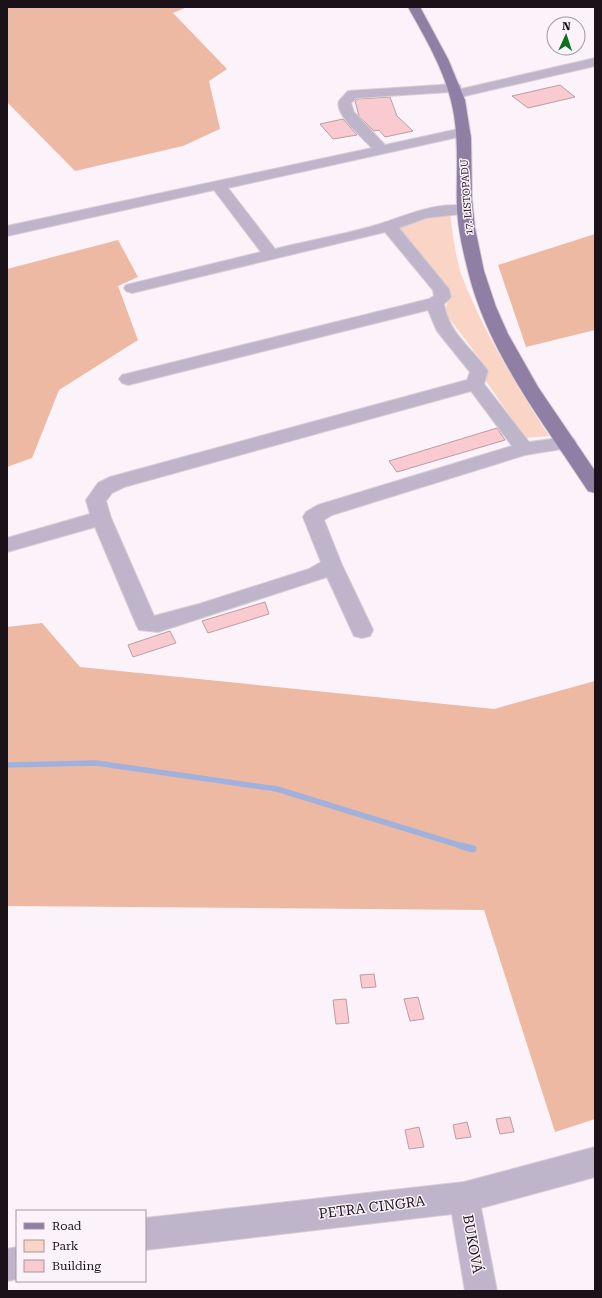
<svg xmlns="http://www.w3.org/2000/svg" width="602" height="1298" font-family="'Roboto Serif',serif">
	<rect width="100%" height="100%" fill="#fcf2f9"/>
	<!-- green -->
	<path fill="#fad4c4" d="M450,213c3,22 5,45 13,66 22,56 54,107 86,157l-24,2 -39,-57 -3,-18 -38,-50 5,-23 -50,-59 1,-5 37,-12z"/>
	<!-- forest -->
	<g fill="#edb9a3">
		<path d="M7,7h180l-14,6 54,56 -18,12 11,48 -37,17 -108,25 -68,-69z"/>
		<path d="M595,234v96l-69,17 -28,-82z"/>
		<path d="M118,240l20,37 -20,9 20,54 -79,50 -27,68 -25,9v-198z"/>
		<path d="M42,623l38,44 414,42 101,-28v438l-40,13 -71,-222 -477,-4v-279z"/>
	</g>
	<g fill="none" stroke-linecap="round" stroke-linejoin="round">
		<!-- stream-far1 -->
		<path stroke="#a1b1de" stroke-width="5.5" d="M7,765l89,-2 181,26 188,58"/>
		<!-- stream -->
		<path stroke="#a1b1de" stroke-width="7" d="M462,846l11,3"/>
	</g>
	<!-- building -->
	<g fill="#f9cacf" stroke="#bb9ea2">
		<path d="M560,85l15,12 -47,11 -16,-12z"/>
		<path d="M390,97l7,19 16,15 -28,6 -6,-7 -5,1 -15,-15 -4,-15 2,-2z"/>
		<path d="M343,119l14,16 -24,4 -13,-15z"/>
		<path d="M497,428l8,12 -108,32 -8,-11z"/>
		<path d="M265,602l4,12 -61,19 -6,-12z"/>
		<path d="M170,631l6,12 -43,14 -5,-12z"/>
		<path d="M374,974l2,13 -14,1 -2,-13z"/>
		<path d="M418,997l6,22 -14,2 -6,-22z"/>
		<path d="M346,999l3,24 -13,1 -3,-24z"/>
		<path d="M510,1117l4,15 -14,2 -4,-15z"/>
		<path d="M467,1122l4,15 -15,2 -3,-14z"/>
		<path d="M419,1127l5,20 -15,2 -4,-19z"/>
	</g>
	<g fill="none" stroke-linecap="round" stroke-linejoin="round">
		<!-- minor casing -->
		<g stroke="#d8ced5" stroke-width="2">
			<g id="minor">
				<path d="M595,58v8l-139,32 -5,-1 -2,-3 1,-2 -94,6 -5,5 3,9 31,33 78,-17 5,1 2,3 -2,3 -5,1 -235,52 47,61c36,-9 73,-15 108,-26 27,-9 59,-23 87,-16l3,3 -3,3 -44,5 -27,10 50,61 2,8 -7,7c5,30 28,44 44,67l-4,13 45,58 38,-5 7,2 2,4 -2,4 -49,8 -193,60 -8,5 18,45 31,65 -3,6 -8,2 -8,-2 -27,-59 -169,55 -19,-2 -3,-6 -41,-97 -88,25v-14l83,-24 -4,-14 12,-17 12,-6 357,-97 3,-8 -33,-41 -9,-21 -300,75 -6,-2 -3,-4 3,-4 307,-76 5,-3 -1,-6 -48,-58 -253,61 -6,-2 -2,-3 2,-3 135,-33 -47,-62 -207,46v-10l365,-78c-9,-10 -38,-34 -33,-47l9,-10 107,-7 5,1 1,4zM471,391l41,55 -194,59 -12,7 -3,5 18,45 -12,7 -110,35 -45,12 -43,-98 -5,-17 6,-8 12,-6z"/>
				<path d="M595,1147v30l-114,31 16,83h-32l-13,-77 -307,36v-32l319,-36z"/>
				<path d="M17,1247v32l-10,2v-32z"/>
			</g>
		</g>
		<!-- major casing -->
		<g stroke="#d8ced5" stroke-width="2">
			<path id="major" d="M408,7h12l28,52 17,41 6,38 1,61 3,29 9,43 12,36 12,27 30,53 57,84v22l-7,-2c-45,-69 -100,-138 -120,-220 -5,-20 -10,-41 -11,-62 -1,-31 2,-63 -3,-94 -6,-39 -27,-74 -46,-108z"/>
		</g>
		<!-- minor -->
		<use href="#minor" fill="#beb5ca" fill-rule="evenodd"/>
		<!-- major -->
		<use href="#major" fill="#8f7fa4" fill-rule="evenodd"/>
	</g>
	<g text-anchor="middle" stroke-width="3" stroke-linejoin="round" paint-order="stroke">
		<!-- far-street labels -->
		<g font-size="10" fill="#1a1218" stroke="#fcf2f9">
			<text transform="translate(466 197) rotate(-94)" y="4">17. LISTOPADU</text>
		</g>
		<!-- near-street labels -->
		<g font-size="14" fill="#1a1218" stroke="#fcf2f9">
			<text transform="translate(372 1207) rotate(-7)" y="5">PETRA CINGRA</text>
			<text transform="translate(473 1244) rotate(80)" y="5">BUKOVÁ</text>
		</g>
	</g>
	<!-- border -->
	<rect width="602" height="1298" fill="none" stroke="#1a1218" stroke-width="16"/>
	<!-- legend -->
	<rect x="16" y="1210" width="130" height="72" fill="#fcf2f9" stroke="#a2989f"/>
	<rect x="24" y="1223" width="20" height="6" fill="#8f7fa4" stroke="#a2989f"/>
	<text x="52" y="1230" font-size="12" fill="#1a1218">Road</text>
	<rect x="24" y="1240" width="20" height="12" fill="#fad4c4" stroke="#a2989f"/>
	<text x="52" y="1250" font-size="12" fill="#1a1218">Park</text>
	<rect x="24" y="1260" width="20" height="12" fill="#f9cacf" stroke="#a2989f"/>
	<text x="52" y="1270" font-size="12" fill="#1a1218">Building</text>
	<!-- north arrow -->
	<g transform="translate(566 36) rotate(3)"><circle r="19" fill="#fcf2f9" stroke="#a2989f"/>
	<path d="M0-3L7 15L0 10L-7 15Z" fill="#0e701f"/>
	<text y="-6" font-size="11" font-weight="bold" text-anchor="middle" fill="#1a1218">N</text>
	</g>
</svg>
